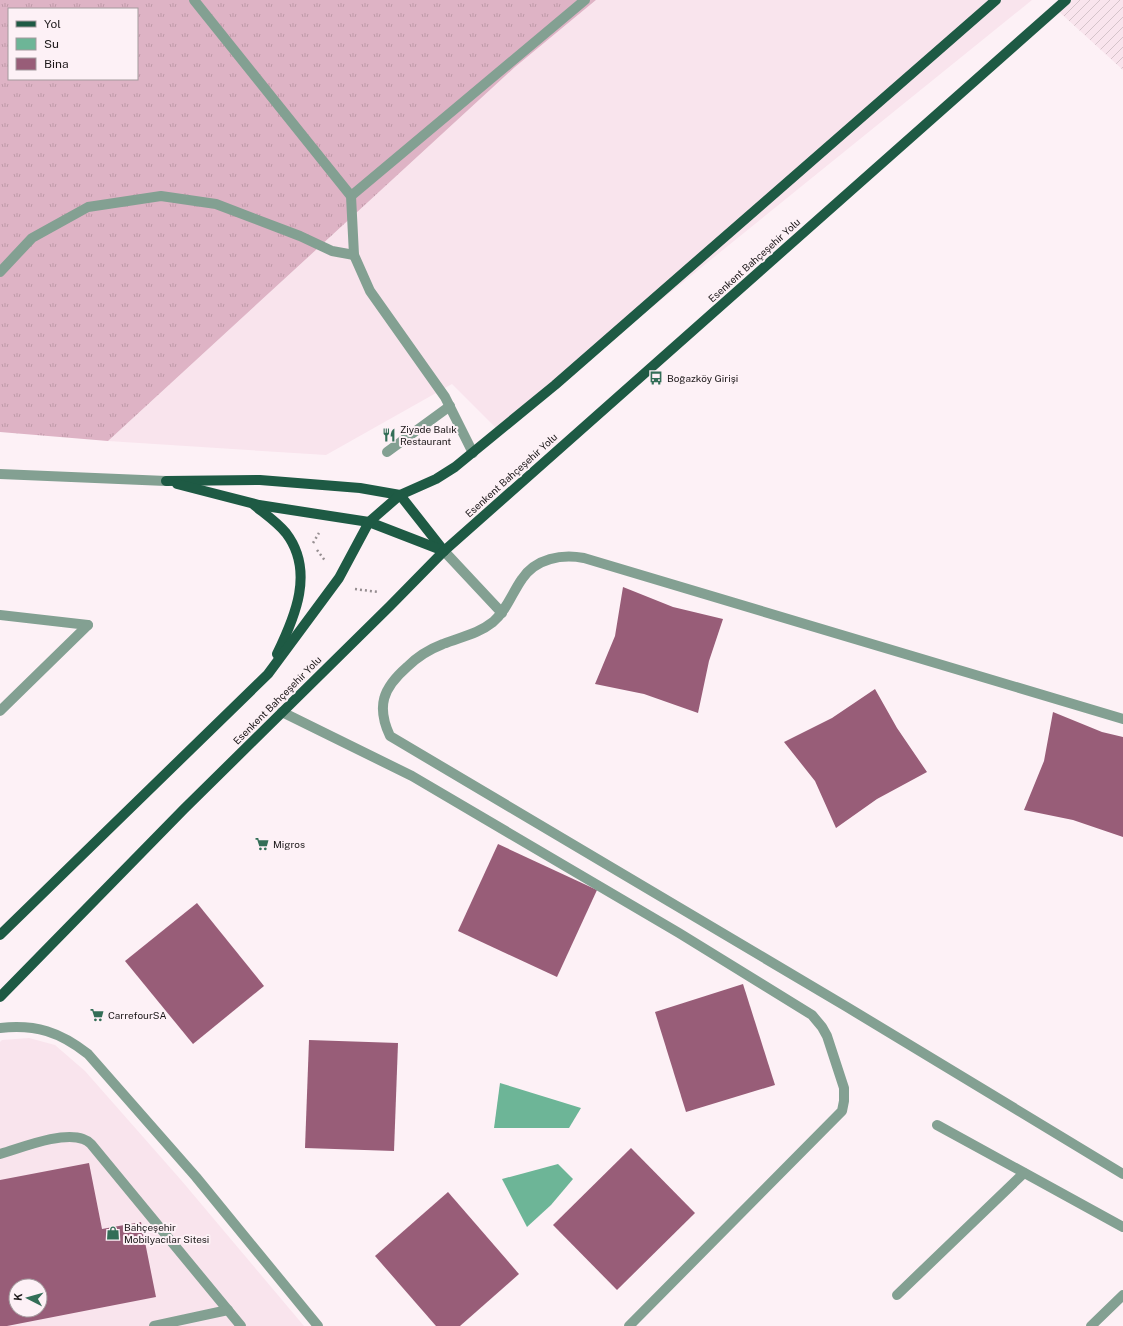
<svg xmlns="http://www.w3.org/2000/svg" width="1123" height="1326" font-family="'Public Sans',sans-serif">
	<defs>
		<pattern id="industrial-furrows" width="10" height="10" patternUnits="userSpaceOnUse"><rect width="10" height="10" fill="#f9e4ed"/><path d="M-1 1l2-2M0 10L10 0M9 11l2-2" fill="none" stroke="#d5c3ca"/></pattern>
		<pattern id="grass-tufts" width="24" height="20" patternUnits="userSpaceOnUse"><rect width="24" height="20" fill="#deb3c5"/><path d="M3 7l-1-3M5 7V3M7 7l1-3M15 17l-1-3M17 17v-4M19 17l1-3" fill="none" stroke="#be99a8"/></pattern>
	</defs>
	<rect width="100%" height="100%" fill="#fdf1f6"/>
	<!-- built -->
	<g fill="#f9e4ed" fill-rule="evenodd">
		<path d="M596,0h436l-533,431 -47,-47 -126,71 -218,-14 407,-374z"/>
		<path d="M29,1038l26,7 30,26 96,109 123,146h-304v-284l2,-2zM16,1286h24v24h-24z"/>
	</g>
	<!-- industrial -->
	<path fill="url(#industrial-furrows)" d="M1066,0h57v70l-67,-61z"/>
	<!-- grass -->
	<path fill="url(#grass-tufts)" fill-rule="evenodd" d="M0,0h596l-81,67 -407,374 -108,-9zM9,9h128v70h-128z"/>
	<!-- water -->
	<g fill="#6db597">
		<path d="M500,1083l81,25 -12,20h-75z"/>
		<path d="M558,1164l15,15 -22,26 -24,22 -25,-48z"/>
	</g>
	<!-- building -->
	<g fill="#985d78" fill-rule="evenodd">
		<path d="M623,587l50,20 50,12 -14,42 -11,52 -54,-19 -49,-10 20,-48z"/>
		<path d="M875,689l22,39 30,44 -50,27 -41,29 -21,-47 -31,-39 48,-24z"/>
		<path d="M1053,712l49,20 21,5v100l-50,-17 -49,-10 20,-49z"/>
		<path d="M498,844l99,46 -40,87 -99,-46z"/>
		<path d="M197,903l67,83 -71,58 -68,-83z"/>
		<path d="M743,984l32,101 -89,27 -31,-100z"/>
		<path d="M309,1040l89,3 -4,108 -89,-3z"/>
		<path d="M631,1148l64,65 -78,77 -64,-65z"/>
		<path d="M89,1163l13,66 39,-7 15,75 -149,29h-7v-146zM16,1286h24v24h-24z"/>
		<path d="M448,1192l71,82 -59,52h-24l-61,-70z"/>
	</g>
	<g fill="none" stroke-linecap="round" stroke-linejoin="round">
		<!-- path -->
		<g stroke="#968e91" stroke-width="2.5" stroke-dasharray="2 3" stroke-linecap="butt">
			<path d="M313,543l6,-10"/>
			<path d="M317,550l9,12"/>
			<path d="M355,589l23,3"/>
		</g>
		<!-- minor -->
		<g stroke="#83a092" stroke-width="10">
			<path d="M194,0l157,196 3,59 16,36 75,106 28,56"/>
			<path d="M351,196l234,-196"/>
			<path d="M0,272l32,-34 56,-31 73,-11 55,8 84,32 32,15 22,4"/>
			<path d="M387,452l63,-46"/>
			<path d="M0,474l166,7"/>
			<path d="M444,551l58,62"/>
			<path d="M0,615l88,10"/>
			<path d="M0,711l88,-86"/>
			<path d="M282,712l130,64 267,157 133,82 10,12 5,9 17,52v13l-2,10 -213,215"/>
			<path d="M1123,719l-539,-161c-22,-4 -48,0 -62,21 -10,14 -15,31 -29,43 -15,12 -33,15 -50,22 -13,5 -26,13 -36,23 -24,21 -31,39 -17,69l457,271 276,167"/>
			<path d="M0,1028c36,-4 60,4 88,26l108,123 122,149"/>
			<path d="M937,1125l186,102"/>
			<path d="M0,1154c21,-6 62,-23 83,-15 3,1 6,3 8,5l150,182"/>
			<path d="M897,1295l127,-122"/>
			<path d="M154,1326l74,-16"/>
			<path d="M1091,1326l32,-31"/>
		</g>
		<!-- major -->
		<g stroke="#1e5a44" stroke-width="10">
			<path d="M166,481l94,-1 100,8 40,7 44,56"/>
			<path d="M177,484l82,21 110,17 75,29"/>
			<path d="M254,505c11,9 23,17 32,28 29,38 9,84 -9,121"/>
			<path d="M0,935l268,-261 71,-96 30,-56 31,-27 36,-16 19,-12 100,-82 441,-385"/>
			<path d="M0,997l184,-188 206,-203 54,-55 622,-551"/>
		</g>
	</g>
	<!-- icons -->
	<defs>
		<g id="bus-bare" transform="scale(1.08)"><path d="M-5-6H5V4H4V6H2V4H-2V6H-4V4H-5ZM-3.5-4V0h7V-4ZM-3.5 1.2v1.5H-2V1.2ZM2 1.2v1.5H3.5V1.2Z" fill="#336e57" stroke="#fdf1f6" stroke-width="2.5" paint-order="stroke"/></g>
		<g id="restaurant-bare" transform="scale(1.08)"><path d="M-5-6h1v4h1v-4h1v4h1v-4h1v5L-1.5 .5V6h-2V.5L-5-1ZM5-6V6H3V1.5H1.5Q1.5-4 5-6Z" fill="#336e57" stroke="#fdf1f6" stroke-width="2.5" paint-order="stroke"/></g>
		<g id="supermarket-bare" transform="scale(1.08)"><path d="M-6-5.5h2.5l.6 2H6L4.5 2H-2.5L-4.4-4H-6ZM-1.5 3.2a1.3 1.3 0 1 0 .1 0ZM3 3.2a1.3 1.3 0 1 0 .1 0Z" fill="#336e57" stroke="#fdf1f6" stroke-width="2.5" paint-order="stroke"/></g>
		<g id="shop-bare" transform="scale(1.08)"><path d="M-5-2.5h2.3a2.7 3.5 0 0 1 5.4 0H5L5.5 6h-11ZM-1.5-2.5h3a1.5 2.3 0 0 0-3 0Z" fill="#336e57" stroke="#fdf1f6" stroke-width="2.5" paint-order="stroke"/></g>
	</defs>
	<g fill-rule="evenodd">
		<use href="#bus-bare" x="656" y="378"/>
		<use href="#restaurant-bare" x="389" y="435"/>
		<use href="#supermarket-bare" x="262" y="844"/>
		<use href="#supermarket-bare" x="97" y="1015"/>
		<use href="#shop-bare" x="113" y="1233"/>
	</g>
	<g text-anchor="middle" stroke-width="4" stroke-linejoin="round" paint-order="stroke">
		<!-- street labels -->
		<g font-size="10" fill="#1b1718" stroke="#fdf1f6">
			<text transform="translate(754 260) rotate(-42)" y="4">Esenkent Bahçeşehir Yolu</text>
			<text transform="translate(511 475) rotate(-42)" y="4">Esenkent Bahçeşehir Yolu</text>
			<text transform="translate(277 700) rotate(-45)" y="4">Esenkent Bahçeşehir Yolu</text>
		</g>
		<!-- poi labels -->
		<g font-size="10" fill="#1b1718" stroke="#fdf1f6" text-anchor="start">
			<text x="667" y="382">Boğazköy Girişi</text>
			<text x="400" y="433">Ziyade Balık<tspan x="400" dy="12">Restaurant</tspan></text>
			<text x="273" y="848">Migros</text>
			<text x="108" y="1019">CarrefourSA</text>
			<text x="124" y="1231">Bahçeşehir<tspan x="124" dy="12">Mobilyacılar Sitesi</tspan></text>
		</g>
	</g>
	<!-- legend -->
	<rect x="8" y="8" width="130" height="72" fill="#fdf1f6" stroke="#a39a9d"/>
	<rect x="16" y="21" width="20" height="6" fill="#1e5a44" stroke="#a39a9d"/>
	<text x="44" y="28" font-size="12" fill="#1b1718">Yol</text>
	<rect x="16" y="38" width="20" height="12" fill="#6db597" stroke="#a39a9d"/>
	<text x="44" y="48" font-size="12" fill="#1b1718">Su</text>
	<rect x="16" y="58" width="20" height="12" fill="#985d78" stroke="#a39a9d"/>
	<text x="44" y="68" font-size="12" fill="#1b1718">Bina</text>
	<!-- north arrow -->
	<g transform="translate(28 1298) rotate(276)"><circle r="19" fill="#fdf1f6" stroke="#a39a9d"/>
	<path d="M0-3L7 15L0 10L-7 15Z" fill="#336e57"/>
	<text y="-6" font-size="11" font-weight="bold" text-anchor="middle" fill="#1b1718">K</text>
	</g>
</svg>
